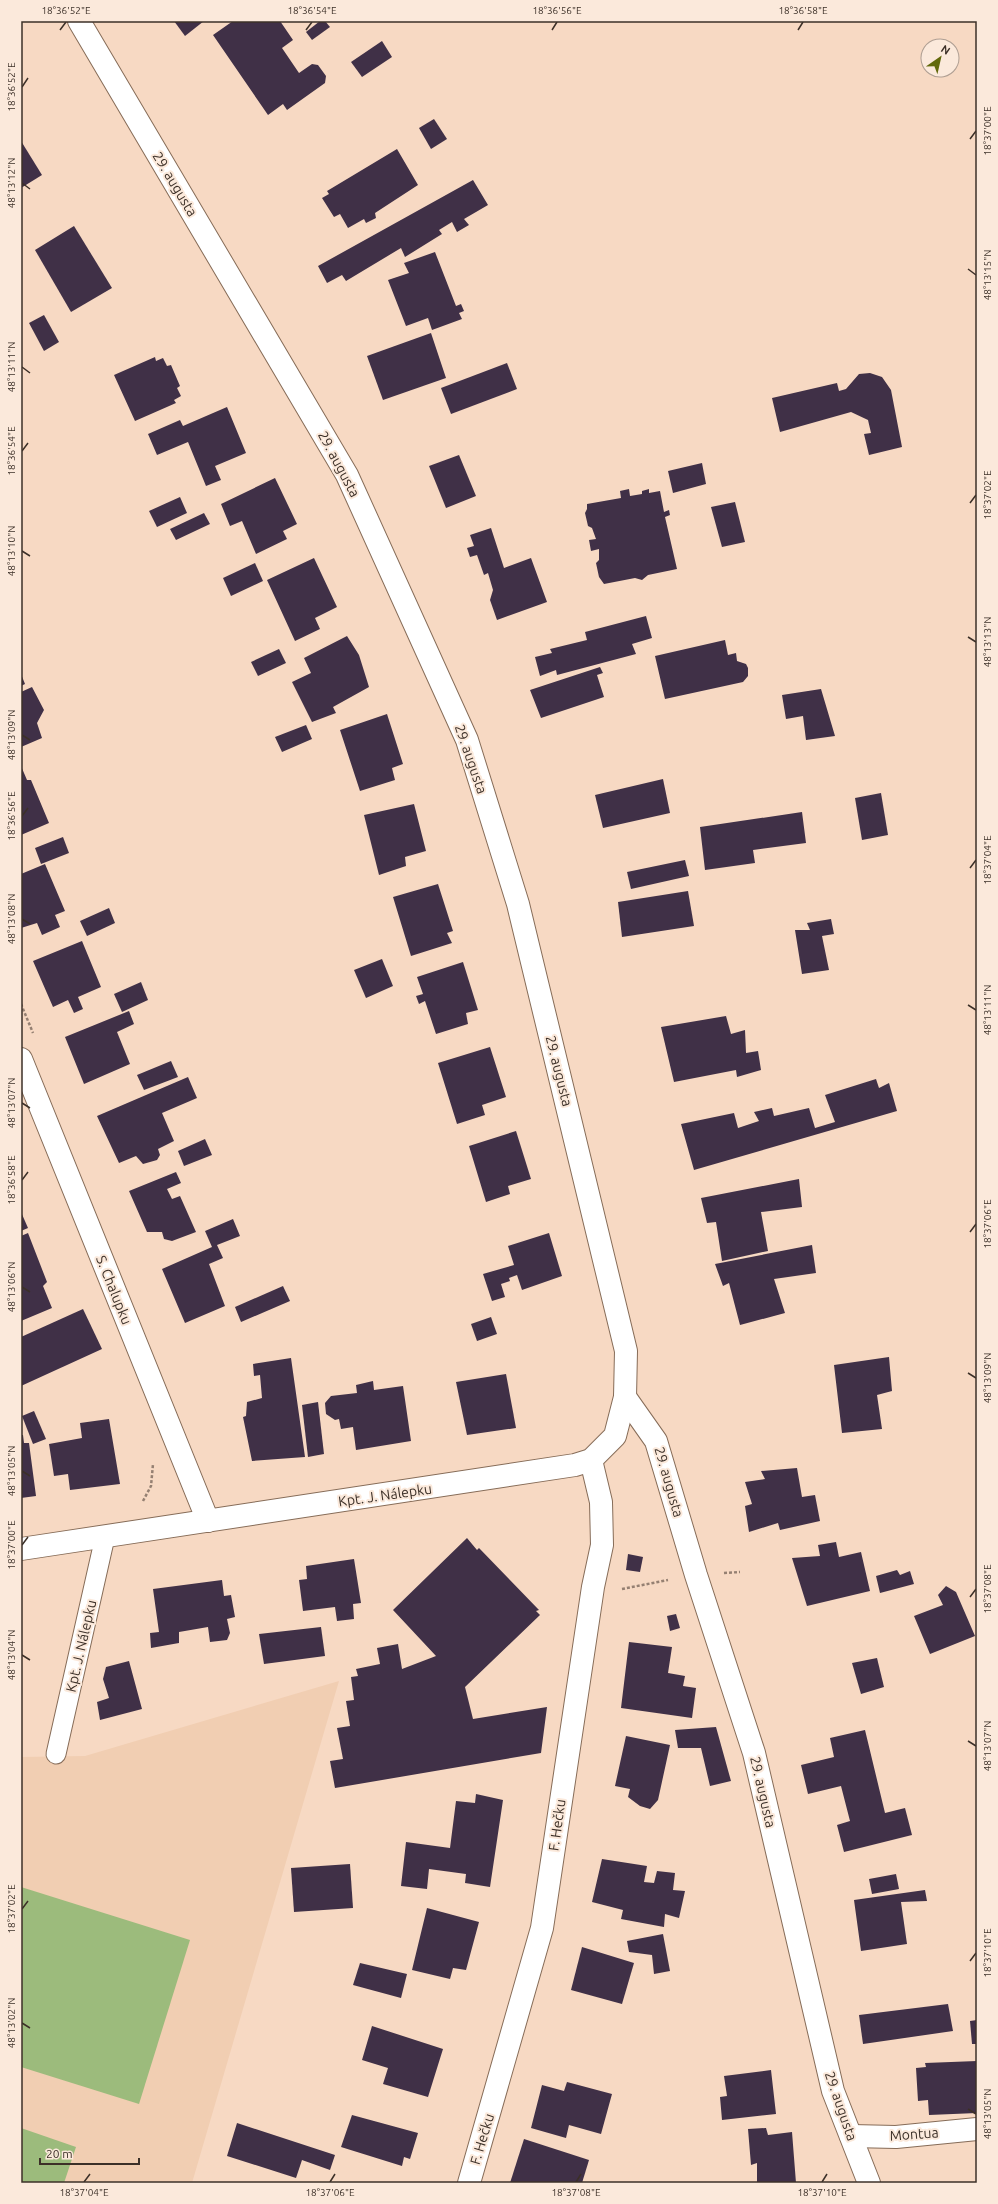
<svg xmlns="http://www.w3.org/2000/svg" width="998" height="2204" font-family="Ubuntu,sans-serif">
	<rect width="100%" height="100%" fill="#f7d9c3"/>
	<!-- built -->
	<path fill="#f1ceb2" d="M339,1681l-147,502h-171v-426l64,-1z"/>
	<!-- green -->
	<g fill="#9cbb7c">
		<path d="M21,1887l169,53 -51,164 -118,-37z"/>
		<path d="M21,2128l55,19 -12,36h-43z"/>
	</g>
	<!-- building -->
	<g fill="#403047">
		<path d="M174,21h30l-19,15z"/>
		<path d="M233,21h47l13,19 -11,8 17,25 13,-9 6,1 8,11 -1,7 -38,27 -4,-6 -15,11 -55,-80z"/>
		<path d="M320,21h5l5,6 -18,13 -6,-8z"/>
		<path d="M382,41l10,16 -30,20 -11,-15z"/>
		<path d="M434,119l13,20 -16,10 -12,-21z"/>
		<path d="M21,141l21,34 -21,13z"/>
		<path d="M397,149l21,36 -43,28 1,5 -10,5 -2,-4 -16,9 -8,-14 -6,3 -12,-19 7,-4 -2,-3z"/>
		<path d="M473,180l15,25 -24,14 5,6 -12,7 -5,-10 -13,8 3,4 -37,23 -4,-9 -55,33 -4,-6 -15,8 -9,-17z"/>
		<path d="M74,226l38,62 -41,24 -36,-62z"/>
		<path d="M435,252l21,54 5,-2 3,7 -5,2 3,6 -30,11 -4,-12 -22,8 -18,-46 21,-7 -5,-10z"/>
		<path d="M44,315l15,27 -15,9 -15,-28z"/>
		<path d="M431,333l15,45 -63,22 -16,-44z"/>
		<path d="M155,357l1,4 7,-3 4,8 4,-1 9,21 -3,2 4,8 -7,4 2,3 -41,18 -21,-46z"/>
		<path d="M507,363l10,26 -66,25 -10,-26z"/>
		<path d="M870,373l12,4 9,13 11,57 -33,8 -5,-21 7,-1 -3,-13 -17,-8 -71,20 -8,-34 65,-15 2,8 7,-2 13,-15z"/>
		<path d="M227,407l19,46 -31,13 6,14 -15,6 -18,-44 -31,13 -9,-21 32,-14 3,6z"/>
		<path d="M459,455l17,41 -30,12 -17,-42z"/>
		<path d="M702,463l4,21 -33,9 -5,-22z"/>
		<path d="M275,478l22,46 -14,7 4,8 -31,15 -14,-33 -12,5 -9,-22z"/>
		<path d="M629,489l1,7 12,-2v-3l7,-2v4l11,-2 4,21 5,-2 1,5 -5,2 12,52 -29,6 -6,5 -7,-2 -31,6 -5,-7 -3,-14 3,-3v-11l-8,2 -2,-11 7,-1 -4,-11 -4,-2 -3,-13 2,-4v-5l34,-6 -1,-7z"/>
		<path d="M180,497l7,16 -30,14 -8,-16z"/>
		<path d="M735,502l10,40 -23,5 -11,-40z"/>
		<path d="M204,513l6,11 -34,16 -6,-11z"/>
		<path d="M491,528l13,40 27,-10 16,44 -50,18 -7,-20 3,-10 -5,-17 -4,2 -7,-20 -7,2 -3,-9 7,-2 -4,-11z"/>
		<path d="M314,558l23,49 -22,11 5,11 -25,12 -28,-61z"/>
		<path d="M255,563l8,18 -32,15 -8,-18z"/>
		<path d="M646,616l6,22 -20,6 4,10 -79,21 -1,-5 -16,6 -5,-19 17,-4 -2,-4 37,-9 -2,-8z"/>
		<path d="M347,636l12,19 10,32 -36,20 3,6 -24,9 -20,-40 19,-9 -7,-15z"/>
		<path d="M725,640l3,15 8,-2 1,8 9,3 2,4v8l-5,6 -78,17 -10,-43z"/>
		<path d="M279,649l7,14 -28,13 -7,-14z"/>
		<path d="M600,667l3,6 -6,2 7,22 -63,21 -11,-28z"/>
		<path d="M21,674l4,10 -4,2z"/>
		<path d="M32,687l12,23 -7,13 5,15 -21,9v-55z"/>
		<path d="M821,689l14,47 -29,4 -3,-24 -17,3 -4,-24z"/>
		<path d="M387,714l16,50 -11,4 3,12 -35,11 -20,-61z"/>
		<path d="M306,725l6,14 -30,13 -7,-15z"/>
		<path d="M21,766l6,14h4l18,43 -28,12z"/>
		<path d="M663,779l7,34 -67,15 -8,-33z"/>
		<path d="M881,793l7,42 -26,5 -7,-42z"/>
		<path d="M414,804l12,47 -21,6 1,9 -27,9 -15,-60z"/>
		<path d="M802,812l4,31 -53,7 2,13 -50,7 -5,-43z"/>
		<path d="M63,837l6,16 -28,11 -6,-16z"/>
		<path d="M685,860l4,16 -58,13 -4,-17z"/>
		<path d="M45,864l20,47 -10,4 5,12 -18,8 -5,-12 -16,5v-54z"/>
		<path d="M438,884l15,47 -6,2 5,10 -41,13 -18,-59z"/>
		<path d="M688,891l6,35 -72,11 -4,-35z"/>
		<path d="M109,908l6,15 -28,13 -7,-15z"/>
		<path d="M831,919l3,15 -12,2 7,34 -27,4 -7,-44h15l-3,-7z"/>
		<path d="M82,941l19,46 -23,10 5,12 -9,4 -6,-13 -15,7 -20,-46z"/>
		<path d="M382,959l11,27 -27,12 -12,-28z"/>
		<path d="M463,962l15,48 -12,3 2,11 -32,10 -11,-33 -6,3 -3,-8 7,-2 -6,-17z"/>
		<path d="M141,982l7,18 -26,12 -8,-18z"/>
		<path d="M129,1011l5,13 -17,8 13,32 -46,20 -19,-47z"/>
		<path d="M726,1016l5,18 14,-4 1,23 12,-2 3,19 -24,7 -1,-7 -62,12 -13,-55z"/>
		<path d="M490,1047l16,50 -24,8 3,10 -28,9 -19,-61z"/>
		<path d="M171,1061l7,16 -34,13 -7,-15z"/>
		<path d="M188,1077l9,21 -35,15 12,28 -16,8 2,6 -3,5 -14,4 -7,-8 -17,7 -22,-47z"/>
		<path d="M876,1079l3,9 10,-5 8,28 -203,59 -13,-46 53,-11 4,15 21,-7 -5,-9 18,-4 2,8 35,-8 6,20 20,-6 -10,-27z"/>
		<path d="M516,1131l15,48 -23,7 2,8 -24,8 -17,-56z"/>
		<path d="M205,1139l7,16 -28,11 -6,-15z"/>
		<path d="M176,1172l5,11 -14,6 5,10 8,-3 16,36 -24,9 -8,-2 -2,-7h-15l-18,-41z"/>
		<path d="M799,1179l3,28 -41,5 7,39 -46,10 -6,-39 -9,1 -6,-25z"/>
		<path d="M21,1212l7,16 -7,3z"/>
		<path d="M233,1219l7,17 -23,9 6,13 -14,6 16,42 -40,17 -23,-54 50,-22 -7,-16z"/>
		<path d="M28,1233l19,49 -4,4 9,22 -31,13v-85z"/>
		<path d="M549,1233l13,43 -40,14 -5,-15 -8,3 1,3 -9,3 4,13 -13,4 -9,-27 31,-9 -6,-19z"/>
		<path d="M812,1245l4,28 -42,6 11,34 -45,12 -11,-42 -6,3 -8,-22z"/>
		<path d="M283,1286l7,15 -49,21 -6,-15z"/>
		<path d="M83,1309l19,40 -81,37v-49z"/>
		<path d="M491,1317l6,17 -20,7 -6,-17z"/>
		<path d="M889,1357l3,34 -15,4 5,34 -40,4 -8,-68z"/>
		<path d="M291,1358l14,99 -53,4 -9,-44 3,-1 1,-14 15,-4 -2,-23 -6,1 -1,-12z"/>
		<path d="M506,1374l10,54 -49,7 -11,-53z"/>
		<path d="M373,1381l1,9 29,-4 8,55 -55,9 -3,-23 -12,2 -2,-10 -4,1 -9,-6 -1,-11 6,-7 26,-3 -1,-8z"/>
		<path d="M318,1402l6,52 -16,3 -6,-52z"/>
		<path d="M34,1411l12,28 -13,5 -11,-28z"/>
		<path d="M109,1419l11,65 -50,6 -2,-16 -14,2 -5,-32 33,-6 -2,-15z"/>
		<path d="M21,1435h2l1,8h5l7,53 -15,2z"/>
		<path d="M797,1468l5,29 13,-2 5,26 -40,9 -2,-7 -29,9 -4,-26 7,-2 -7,-22 20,-3 -4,-8z"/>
		<path d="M467,1538l10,12 2,-2 60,62 -3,1 4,4 -75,72 8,32 74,-12 -6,46 -206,35 -5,-27 13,-2 -6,-31 13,-2 -4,-25 8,-1 -3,-23 7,-1 -2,-7 24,-5 -3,-16 21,-4 4,25 34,-13 -43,-46z"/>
		<path d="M836,1542l3,15 22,-5 9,39 -63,15 -15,-48 28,-2 -2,-11z"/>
		<path d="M628,1554l15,3 -3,15 -14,-2z"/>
		<path d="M354,1559l7,44 -8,1 1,15 -17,2 -2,-14 -32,4 -4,-31 8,-1 -1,-13z"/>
		<path d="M897,1570l3,5 10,-4 4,13 -34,9 -4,-17z"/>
		<path d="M222,1580l2,16 7,-1 4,22 -8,2 3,14 -3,7 -17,2 -2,-15 -29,5v11l-28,5 -1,-15 9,-1 -6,-43z"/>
		<path d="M946,1586l10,6 19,44 -45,18 -16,-38 29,-11 -5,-10z"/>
		<path d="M676,1614l4,14 -10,3 -3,-15z"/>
		<path d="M321,1627l4,29 -61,8 -5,-30z"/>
		<path d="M629,1642l43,5 -4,26 17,3 -2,10 13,2 -4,30 -71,-10z"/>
		<path d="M877,1658l7,29 -23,7 -9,-31z"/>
		<path d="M129,1661l13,48 -42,11 -3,-18 12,-4 -6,-19 3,-12z"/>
		<path d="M716,1727l15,54 -21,5 -9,-38h-23l-3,-18z"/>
		<path d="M865,1730l20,83 20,-5 7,27 -68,17 -7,-27 13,-4 -9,-35 -33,8 -7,-29 33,-8 -4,-19z"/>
		<path d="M626,1736l44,9 -12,55 -8,9 -10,-3 -12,-9 2,-8 -15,-3z"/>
		<path d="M476,1794l27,6 -13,87 -25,-4 1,-9 -37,-5 -2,20 -26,-3 5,-44 44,6 6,-47 19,2z"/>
		<path d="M602,1859l45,7 -3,16 10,1 3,-12 18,2 -2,17 12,1 -6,27 -14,-4 -1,13 -43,-8 2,-9 -31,-8z"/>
		<path d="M350,1864l3,44 -59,4 -3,-44z"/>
		<path d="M896,1874l3,15 -27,5 -3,-15z"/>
		<path d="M925,1890l2,11 -26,1 6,42 -46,7 -7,-51z"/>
		<path d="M427,1908l52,14 -13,48 -13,-2 -3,11 -38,-9z"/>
		<path d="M663,1934l7,37 -16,3 -2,-19 -23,-3 -2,-11z"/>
		<path d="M582,1947l52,16 -12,41 -51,-14z"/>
		<path d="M360,1963l47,11 -6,24 -48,-13z"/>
		<path d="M948,2004l5,27 -90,13 -4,-29z"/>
		<path d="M977,2020v24h-5l-2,-23z"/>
		<path d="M372,2026l71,23 -15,48 -45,-13 5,-16 -26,-8z"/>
		<path d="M977,2061v52l-48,2 -1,-15 -10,1 -2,-33 10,-1 -1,-4z"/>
		<path d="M771,2070l5,44 -54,6 -2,-23 7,-1 -3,-20z"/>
		<path d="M567,2082l45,12 -11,40 -32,-9 -3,13 -35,-10 11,-43 22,6z"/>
		<path d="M352,2115l66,18 -8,26 -6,-2 -2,9 -61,-19z"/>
		<path d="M237,2123l98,32 -5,15 -28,-10 -6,18 -69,-22z"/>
		<path d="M766,2128l2,7 24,-3 4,51h-39v-20l-6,2 -3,-36z"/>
		<path d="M524,2139l65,21 -7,23h-72z"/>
	</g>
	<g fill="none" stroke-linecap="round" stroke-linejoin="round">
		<!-- service casing -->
		<g stroke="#866c58" stroke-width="21">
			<path id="service" d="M56,1754l49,-217"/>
		</g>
		<!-- minor casing -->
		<g stroke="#866c58" stroke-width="24">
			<g id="minor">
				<path d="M21,1059l187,462"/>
				<path d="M625,1397l31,44 40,134 58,178 79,338 36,92"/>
				<path d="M21,1549l554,-84 16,-5 24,-24 10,-39 1,-46 -108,-447 -51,-164 -120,-265 -268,-454"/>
				<path d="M851,2136l45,1 81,-8"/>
				<path d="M469,2183l73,-255 51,-341 9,-42 -1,-43 -10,-42"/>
			</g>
		</g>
		<!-- path -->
		<g stroke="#958072" stroke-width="2.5" stroke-dasharray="3 2" stroke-linecap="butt">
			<path d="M21,1004l12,29"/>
			<path d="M143,1501l8,-15 2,-22"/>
			<path d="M724,1573l16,-1"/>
			<path d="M622,1589l46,-9"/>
		</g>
		<!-- service -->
		<use href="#service" stroke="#fff" stroke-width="19"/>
		<!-- minor -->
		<use href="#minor" stroke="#fff" stroke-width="22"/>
	</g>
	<!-- ticks -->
	<path fill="none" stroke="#3c3028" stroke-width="1.5" d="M60,30l6,-8M306,30l6,-8M552,30l5,-8M798,30l5,-8M22,87l6,-9M970,139l6,-8M22,183l8,6M968,269l8,6M22,367l8,6M22,451l6,-8M970,503l6,-8M22,551l8,5M968,637l8,5M22,735l8,5M22,816l6,-8M970,868l6,-8M22,919l8,5M968,1005l8,5M22,1103l8,5M22,1180l6,-8M970,1232l6,-8M22,1287l8,5M968,1373l8,5M22,1471l8,5M22,1545l6,-8M970,1597l6,-8M22,1655l8,5M968,1741l8,5M22,1909l6,-8M970,1961l6,-8M22,2023l8,5M968,2109l8,5M84,2182l6,-8M330,2182l5,-8M576,2182l5,-8M822,2182l5,-8"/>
	<g text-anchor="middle" stroke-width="4" stroke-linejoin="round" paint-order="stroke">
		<!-- street labels -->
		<g font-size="14" fill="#3c3028" stroke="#fbe9db">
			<text transform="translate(175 184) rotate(59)" y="5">29. augusta</text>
			<text transform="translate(339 464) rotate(62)" y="5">29. augusta</text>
			<text transform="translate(471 759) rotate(71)" y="5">29. augusta</text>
			<text transform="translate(559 1071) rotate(76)" y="5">29. augusta</text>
			<text transform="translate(114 1290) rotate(68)" y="5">S. Chalupku</text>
			<text transform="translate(669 1482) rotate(74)" y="5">29. augusta</text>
			<text transform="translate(385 1495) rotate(-8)" y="5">Kpt. J. Nálepku</text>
			<text transform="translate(81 1646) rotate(-77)" y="5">Kpt. J. Nálepku</text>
			<text transform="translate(763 1792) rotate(77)" y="5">29. augusta</text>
			<text transform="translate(557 1825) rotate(-82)" y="5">F. Hečku</text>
			<text transform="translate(841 2106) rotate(71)" y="5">29. augusta</text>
			<text transform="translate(914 2134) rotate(-4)" y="5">Montua</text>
			<text transform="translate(482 2139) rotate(-73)" y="5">F. Hečku</text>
		</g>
	</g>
	<!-- border -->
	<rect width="998" height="2204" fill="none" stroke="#fbe9db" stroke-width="44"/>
	<!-- north arrow -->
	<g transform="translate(940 58) rotate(34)"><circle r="19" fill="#fbe9db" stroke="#af9f93"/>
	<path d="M0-3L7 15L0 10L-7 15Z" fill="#62690b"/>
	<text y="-6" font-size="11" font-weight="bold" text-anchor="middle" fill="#3c3028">N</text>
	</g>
	<!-- scale -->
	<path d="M40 2158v6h99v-6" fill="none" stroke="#3c3028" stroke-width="2"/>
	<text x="46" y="2158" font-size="12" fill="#3c3028" stroke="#fbe9db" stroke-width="3" paint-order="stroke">20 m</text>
	<rect x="22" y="22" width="954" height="2160" fill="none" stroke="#3c3028" stroke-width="1.5"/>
	<g font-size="10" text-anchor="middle" fill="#3c3028">
		<text x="66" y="14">18°36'52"E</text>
		<text x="312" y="14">18°36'54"E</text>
		<text x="557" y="14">18°36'56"E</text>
		<text x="803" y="14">18°36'58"E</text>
		<text transform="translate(11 87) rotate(-90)" y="4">18°36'52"E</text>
		<text transform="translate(987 131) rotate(-90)" y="4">18°37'00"E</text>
		<text transform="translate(11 183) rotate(-90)" y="4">48°13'12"N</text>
		<text transform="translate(987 275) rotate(-90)" y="4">48°13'15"N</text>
		<text transform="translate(11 367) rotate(-90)" y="4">48°13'11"N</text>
		<text transform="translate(11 451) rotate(-90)" y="4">18°36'54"E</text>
		<text transform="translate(987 495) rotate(-90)" y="4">18°37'02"E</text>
		<text transform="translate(11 551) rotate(-90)" y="4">48°13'10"N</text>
		<text transform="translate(987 642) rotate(-90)" y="4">48°13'13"N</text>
		<text transform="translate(11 735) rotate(-90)" y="4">48°13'09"N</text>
		<text transform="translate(11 816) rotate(-90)" y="4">18°36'56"E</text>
		<text transform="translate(987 860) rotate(-90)" y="4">18°37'04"E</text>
		<text transform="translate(11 919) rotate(-90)" y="4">48°13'08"N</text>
		<text transform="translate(987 1010) rotate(-90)" y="4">48°13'11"N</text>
		<text transform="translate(11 1103) rotate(-90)" y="4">48°13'07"N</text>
		<text transform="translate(11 1180) rotate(-90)" y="4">18°36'58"E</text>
		<text transform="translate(987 1224) rotate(-90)" y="4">18°37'06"E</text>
		<text transform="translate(11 1287) rotate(-90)" y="4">48°13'06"N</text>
		<text transform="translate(987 1378) rotate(-90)" y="4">48°13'09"N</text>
		<text transform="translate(11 1471) rotate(-90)" y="4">48°13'05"N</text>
		<text transform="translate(11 1545) rotate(-90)" y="4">18°37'00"E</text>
		<text transform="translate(987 1589) rotate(-90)" y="4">18°37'08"E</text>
		<text transform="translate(11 1655) rotate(-90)" y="4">48°13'04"N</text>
		<text transform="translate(987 1746) rotate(-90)" y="4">48°13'07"N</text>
		<text transform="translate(11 1909) rotate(-90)" y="4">18°37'02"E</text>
		<text transform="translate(987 1953) rotate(-90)" y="4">18°37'10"E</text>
		<text transform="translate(11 2023) rotate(-90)" y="4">48°13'02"N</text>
		<text transform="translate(987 2114) rotate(-90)" y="4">48°13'05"N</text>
		<text x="84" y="2196">18°37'04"E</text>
		<text x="330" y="2196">18°37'06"E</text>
		<text x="576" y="2196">18°37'08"E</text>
		<text x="822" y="2196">18°37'10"E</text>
	</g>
</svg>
